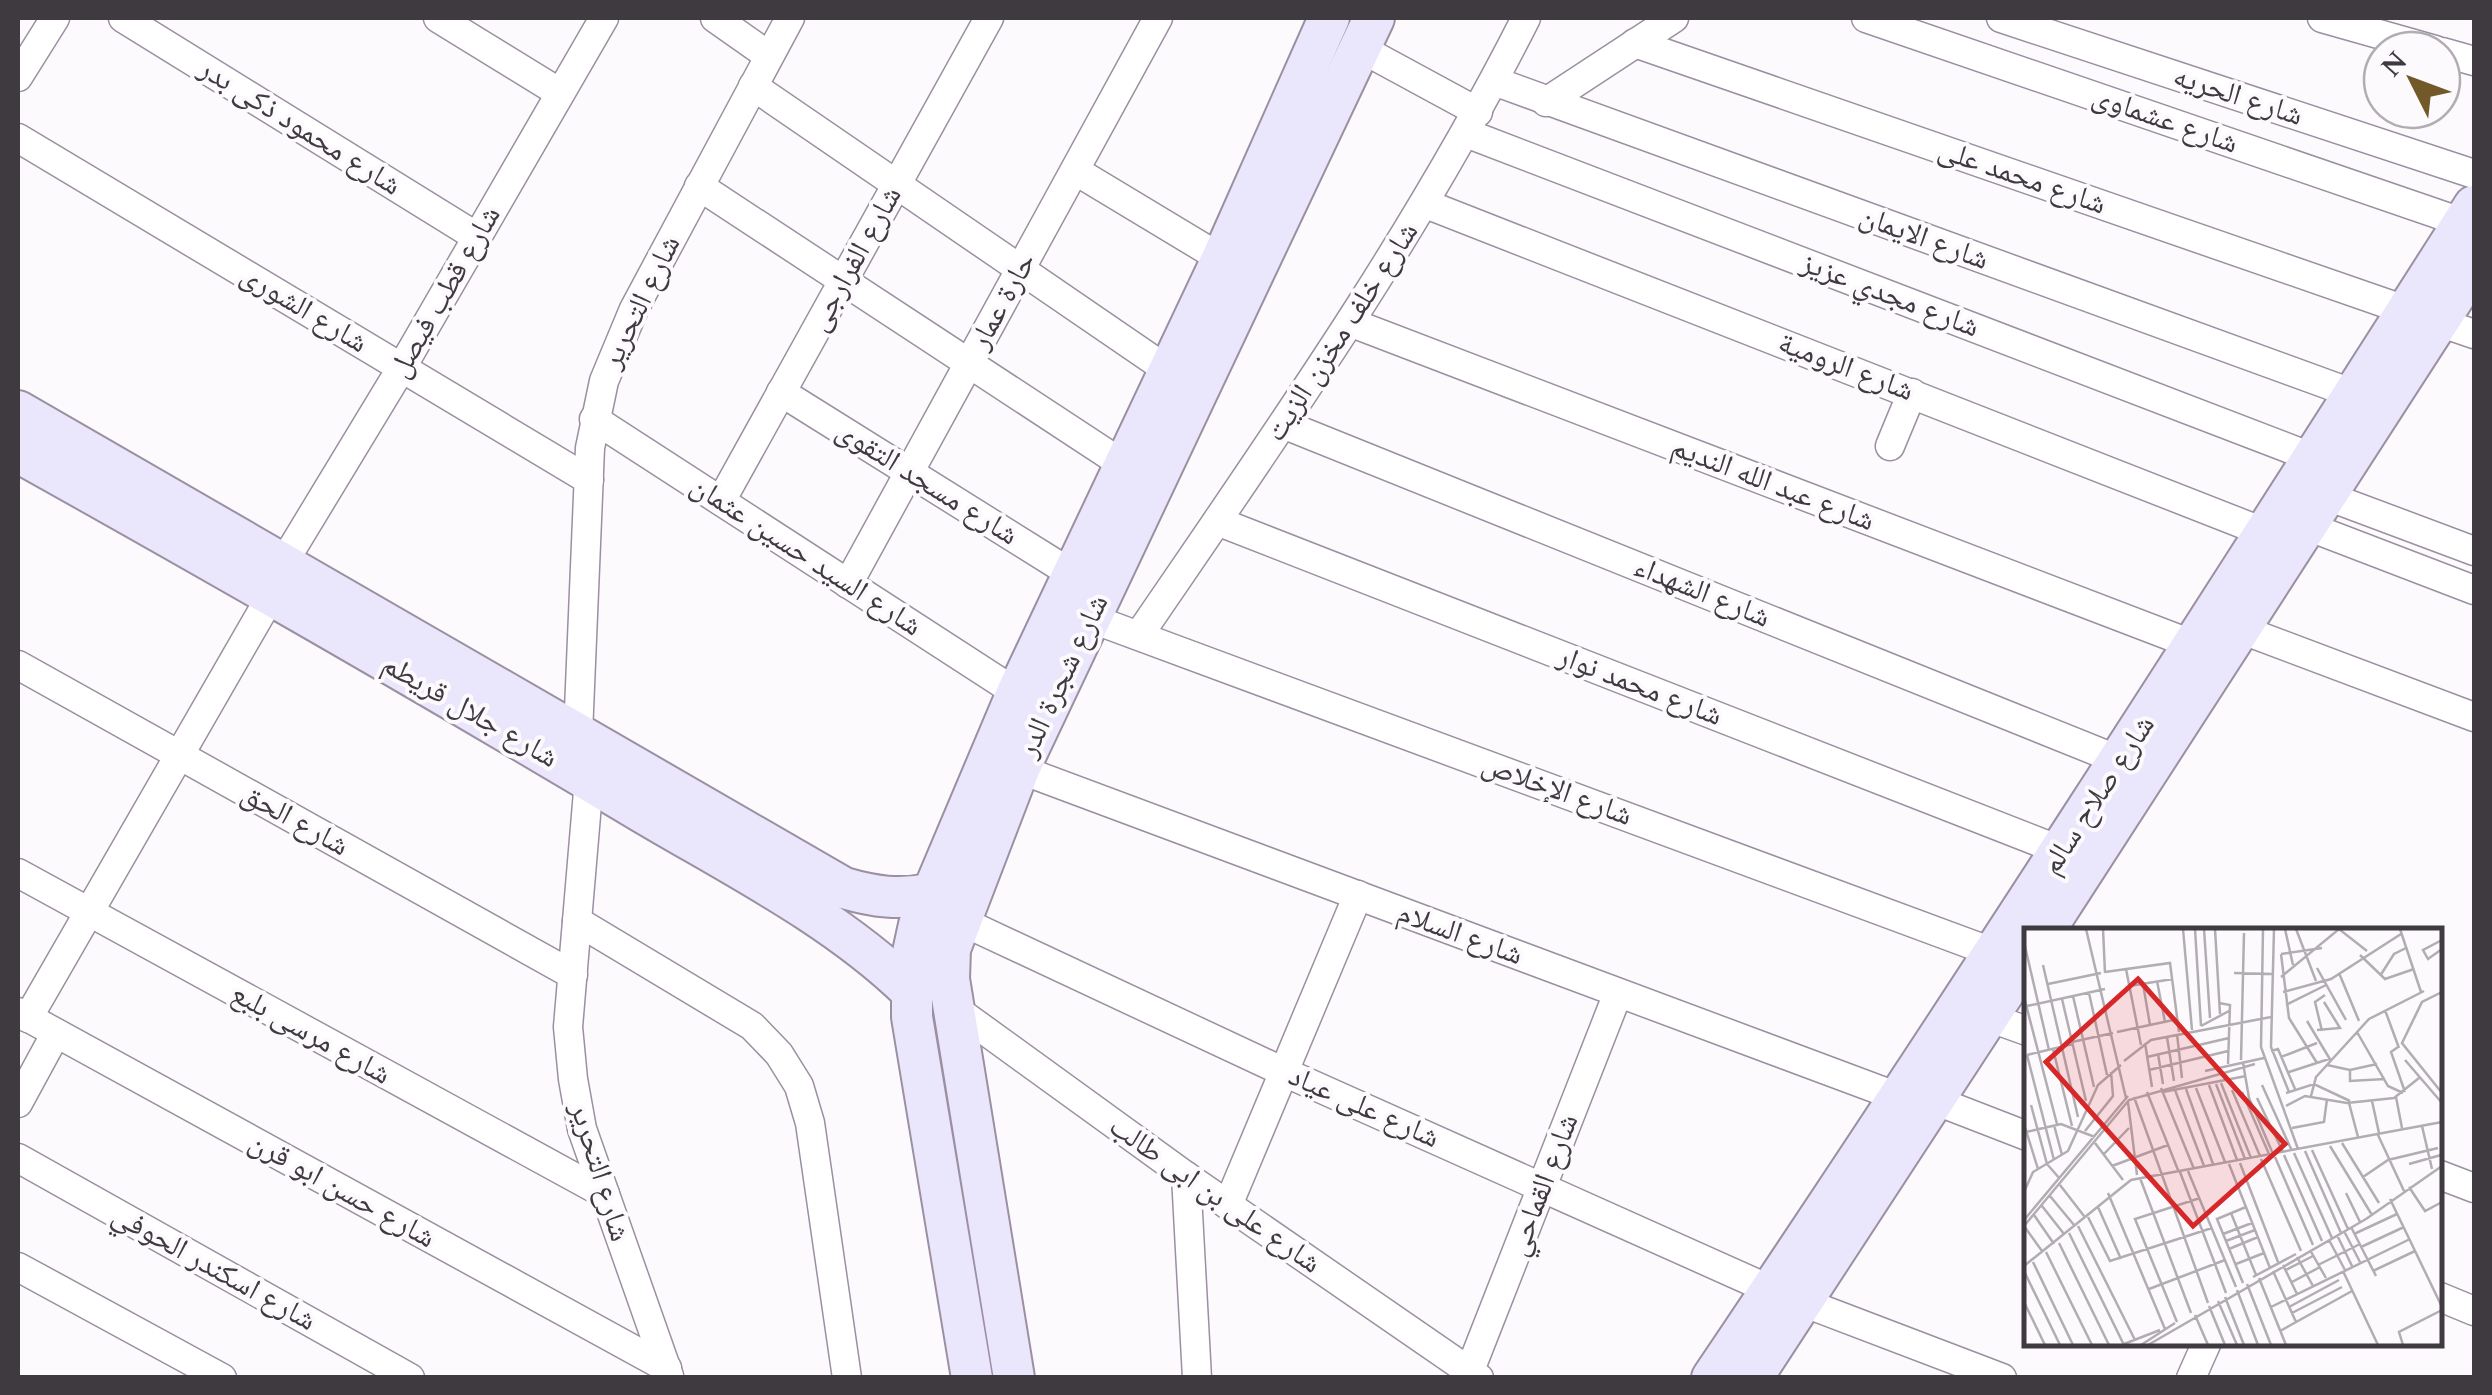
<svg xmlns="http://www.w3.org/2000/svg" width="2492" height="1395" viewBox="0 0 2492 1395" font-family="Spectral,'Noto Naskh Arabic',serif">
<style>
.lines{fill:none;stroke-linecap:round;stroke-linejoin:round}
.street-casing{stroke:#9c8fa1;stroke-width:31}
.secondary-casing{stroke:#9c8fa1;stroke-width:44}
.street{stroke:#fff;stroke-width:28}
.secondary{stroke:#eae6fb;stroke-width:40}
.labels{text-anchor:middle;dominant-baseline:central;stroke-width:8;stroke-linejoin:round;paint-order:stroke}
.street-label{font-size:30px;fill:#3f3940;stroke:#fdfafe}
.inset-road{fill:none;stroke:#b1adb2;stroke-width:2.5}
.view{fill:#d62828;fill-opacity:0.15;stroke:#d62828;stroke-width:5}
.inset-edge{fill:none;stroke:#3f3940;stroke-width:5}
</style>
<rect width="100%" height="100%" fill="#fdfafe"/>
<g class="lines">
<defs>
<g id="street">
<path d="M123,18l354,219"/>
<path d="M438,18l122,75"/>
<path d="M715,18l54,38"/>
<path d="M1866,18l598,205"/>
<path d="M2001,18l473,156"/>
<path d="M2322,18l113,32"/>
<path d="M1635,43l773,268"/>
<path d="M1360,48l118,64"/>
<path d="M2442,52l32,9"/>
<path d="M18,77l37,-59"/>
<path d="M1494,81l860,313"/>
<path d="M753,86l416,285"/>
<path d="M1546,102l128,-84"/>
<path d="M1466,133l848,325"/>
<path d="M18,138l571,342"/>
<path d="M1076,171l161,97"/>
<path d="M699,186l425,279"/>
<path d="M1426,204l840,329"/>
<path d="M2439,322l35,12"/>
<path d="M1352,323l842,322"/>
<path d="M781,392l291,182"/>
<path d="M594,419l423,274"/>
<path d="M1283,424l838,337"/>
<path d="M1890,446l22,-53"/>
<path d="M2327,496l147,55"/>
<path d="M721,501l268,-483"/>
<path d="M1217,521l845,330"/>
<path d="M2307,526l167,64"/>
<path d="M282,565l120,-198 202,-349"/>
<path d="M848,584l310,-566"/>
<path d="M1090,618l918,340"/>
<path d="M2240,629l234,88"/>
<path d="M1139,635c138,-202 277,-399 387,-617"/>
<path d="M18,665l555,310"/>
<path d="M578,734l12,-286 14,-67 30,-72 156,-291"/>
<path d="M1019,769l882,329"/>
<path d="M589,780l-21,247 5,52 9,50 87,247"/>
<path d="M18,873l587,321"/>
<path d="M959,920l325,152 487,218 231,88"/>
<path d="M577,921l175,105 27,28 20,32 11,37 37,255"/>
<path d="M954,1008l232,168 293,202"/>
<path d="M18,1012l649,356"/>
<path d="M1988,1017l39,14"/>
<path d="M28,1018l243,-422"/>
<path d="M1934,1100l93,36"/>
<path d="M18,1103l38,-70"/>
<path d="M18,1158l392,220"/>
<path d="M2440,1175l34,13"/>
<path d="M1186,1176l11,202"/>
<path d="M1228,1205l130,-310"/>
<path d="M18,1267l204,111"/>
<path d="M2440,1297l34,14"/>
<path d="M1467,1378l151,-385"/>
<path d="M2191,1378l16,-36"/>
</g>
<g id="secondary">
<path d="M18,411l826,477c31,9 55,12 86,6"/>
<path d="M18,452c204,114 408,231 609,351 94,57 204,110 283,187"/>
<path d="M2045,930l429,-664"/>
<path d="M972,1378l-60,-361v-60l7,-32 98,-232 205,-434 107,-241"/>
<path d="M1014,1378l-65,-399 1,-30 69,-180 355,-751"/>
<path d="M1712,1378c261,-387 511,-779 762,-1172"/>
<path d="M1752,1378l275,-421"/>
</g>
</defs>
<use href="#street" class="street-casing"/>
<use href="#secondary" class="secondary-casing"/>
<use href="#street" class="street"/>
<use href="#secondary" class="secondary"/>
</g>
<g class="labels">
<g class="street-label">
<text transform="translate(2238 96) rotate(18)">شارع الحريه</text>
<text transform="translate(2165 120) rotate(19)">شارع عشماوى</text>
<text transform="translate(300 127) rotate(32)">شارع محمود ذكى بدر</text>
<text transform="translate(2022 177) rotate(19)">شارع محمد على</text>
<text transform="translate(1924 238) rotate(20)">شارع الايمان</text>
<text transform="translate(855 259) rotate(-61)">شارع الفرارجى</text>
<text transform="translate(445 292) rotate(-60)">شارع قطب فيصل</text>
<text transform="translate(1890 295) rotate(21)">شارع مجدي عزيز</text>
<text transform="translate(1003 301) rotate(-61)">حارة عمار</text>
<text transform="translate(641 302) rotate(-64)">شارع التحرير</text>
<text transform="translate(304 309) rotate(31)">شارع الشورى</text>
<text transform="translate(1342 332) rotate(-57)">شارع خلف مخزن الزيت</text>
<text transform="translate(1846 367) rotate(21)">شارع الرومية</text>
<text transform="translate(927 483) rotate(32)">شارع مسجد التقوى</text>
<text transform="translate(1773 484) rotate(21)">شارع عبد الله النديم</text>
<text transform="translate(806 556) rotate(33)">شارع السيد حسين عثمان</text>
<text transform="translate(1702 592) rotate(22)">شارع الشهداء</text>
<text transform="translate(1063 676) rotate(-65)">شارع شجرة الدر</text>
<text transform="translate(1640 686) rotate(21)">شارع محمد نوار</text>
<text transform="translate(470 711) rotate(30)">شارع جلال قريطم</text>
<text transform="translate(1557 790) rotate(20)">شارع الإخلاص</text>
<text transform="translate(2098 795) rotate(-57)">شارع صلاح سالم</text>
<text transform="translate(295 820) rotate(29)">شارع الحق</text>
<text transform="translate(1460 934) rotate(20)">شارع السلام</text>
<text transform="translate(311 1034) rotate(29)">شارع مرسى بلبع</text>
<text transform="translate(1364 1107) rotate(24)">شارع على عياد</text>
<text transform="translate(600 1172) rotate(73)">شارع التحرير</text>
<text transform="translate(1543 1185) rotate(-69)">شارع القماحي</text>
<text transform="translate(342 1190) rotate(29)">شارع حسن ابو قرن</text>
<text transform="translate(1215 1195) rotate(35)">شارع على بن ابى طالب</text>
<text transform="translate(214 1268) rotate(29)">شارع اسكندر الحوفي</text>
</g>
</g>
<g transform="translate(2024 928)">
<rect width="418" height="418" fill="#fdfafe"/>
<path class="inset-road" d="M62,1l40,169M79,1l2,44M159,1l9,101M171,1l6,97M180,1l6,89M191,1l5,85M239,1l-2,118 37,102M250,1l-3,118 18,45M261,1l8,36M272,1l20,52M376,1l21,63M418,12l-19,10 5,9 14,-10M0,14l25,108M257,26l8,64 28,45M257,26l41,-6M336,27l25,24 29,-10M19,37l35,152M293,40l29,52M102,41l15,76M81,44l65,-9 9,69M210,45l38,1M315,45l20,48M356,48l14,-22 12,-6M257,49l58,-48 28,22M133,53l8,41M24,56l53,-11M119,56l7,41M105,58l44,-7M259,64l48,-13 70,-45M418,64l-20,10 -20,41 40,50M65,65l18,82M49,68l21,91M0,69l33,127M38,71l24,102M195,75l11,2 -2,59M262,77l40,-20M3,78l78,-17M361,82l14,38M283,93l24,40M177,98l28,-15M293,102l23,-2 -16,-26M298,103l-7,-29 10,-7M93,104l61,-13M333,104l31,54 15,7M153,106l5,44M143,109l7,44M48,114l41,-9M121,115l7,44M374,119l-7,5 14,40M29,121l19,77M247,123l7,-2 17,40M134,126l5,30M3,127l27,105M3,127l46,-11M123,129l82,-19M257,129l36,-14M217,132l3,-127M381,132l37,43M100,133l27,-21 120,-23M219,135l6,35 24,56M303,137l23,5 27,-6M125,142l79,-19M326,142v11l35,-2M181,143l59,-13M265,144l40,-13M197,155l30,75M192,156l29,75M185,157l28,75M238,157l30,66M137,160l33,81M172,160l29,74M162,161l27,75M151,162l29,76M208,162l28,66M123,164l31,78M139,164l83,-16M218,164l27,62M262,165l28,-9 36,17M287,168l5,-19 53,-58 55,-28M110,169l74,206M372,169l6,31M233,170l26,54M348,173l7,32M104,174l9,73M325,175l9,34M7,177l16,59 13,15M262,178l19,-10 42,7 47,-5 25,-20M0,196l14,45M30,197l8,30M398,198l10,43M268,200l32,-6 3,-23M61,203l28,-35 -2,-24M2,204l35,-8 34,13M354,207l26,56M71,215l28,37M318,215l37,60M306,218l42,69M288,222l36,79M281,223l36,82M270,225l38,85M79,227l26,-27M260,227l38,86M251,229l38,88M237,231l40,92M216,235l38,99M205,236l41,104M385,236l32,-9M88,238l56,-21M164,243l48,116M156,244l46,121M339,249l25,-17 50,-12M116,250l51,135M36,257l24,31M385,259l16,24 17,-9M0,264l9,-20 35,-21 30,-66 23,-20M84,265l57,136M322,265l14,29M26,268l24,29M366,271l52,108M18,278l22,28M74,279l23,52M207,285l25,62M10,287l20,29M64,289l22,44 102,-33M0,292l104,-124M54,298l57,114M327,299l25,49M320,303l16,31M45,305l55,112M199,306l29,-11M330,306l43,-20M313,307l15,31M305,312l16,30M202,313l29,-11M35,315l50,102M337,319l43,-20M205,321l29,-12M286,322l16,28M18,323l-18,-25 105,-126 126,-36M22,324l46,93M273,329l16,29M9,334l40,83M212,336l28,-11M259,337l14,29M294,337l42,-21M0,338l107,-86 311,-58M262,342l27,-14M0,343l36,74M249,343l23,51M319,343l35,74M349,343l42,-20M229,349l43,-23M235,350l27,67M268,354l28,-15M219,355l-26,-64 29,-12M223,356l24,61M125,361l76,-29M213,362l21,55M201,369l19,48M194,373l19,44M0,374l21,43M185,378l16,39M247,379l139,-68M265,379l50,-27M268,385l50,-26M171,387l13,30M153,394l-42,-103 65,-21M256,403l72,-40M100,416l36,-14M117,417l34,-22M124,417l218,-126 76,-53M379,417l-4,-13 43,-22"/>
<path class="view" d="M114,51l147,165 -92,82 -147,-164z"/>
<rect width="418" height="418" class="inset-edge"/>
</g>
<rect width="2492" height="1395" fill="none" stroke="#3f3940" stroke-width="40"/>
<g transform="translate(2412 80) rotate(312)"><circle r="48" fill="#fdfafe" stroke="#b1adb2" stroke-width="2.5"/>
<path d="M0-8L18 38L0 25L-18 38Z" fill="#72592a"/>
<text y="-15" font-size="28" font-weight="bold" text-anchor="middle" fill="#3f3940">N</text>
</g>
</svg>
